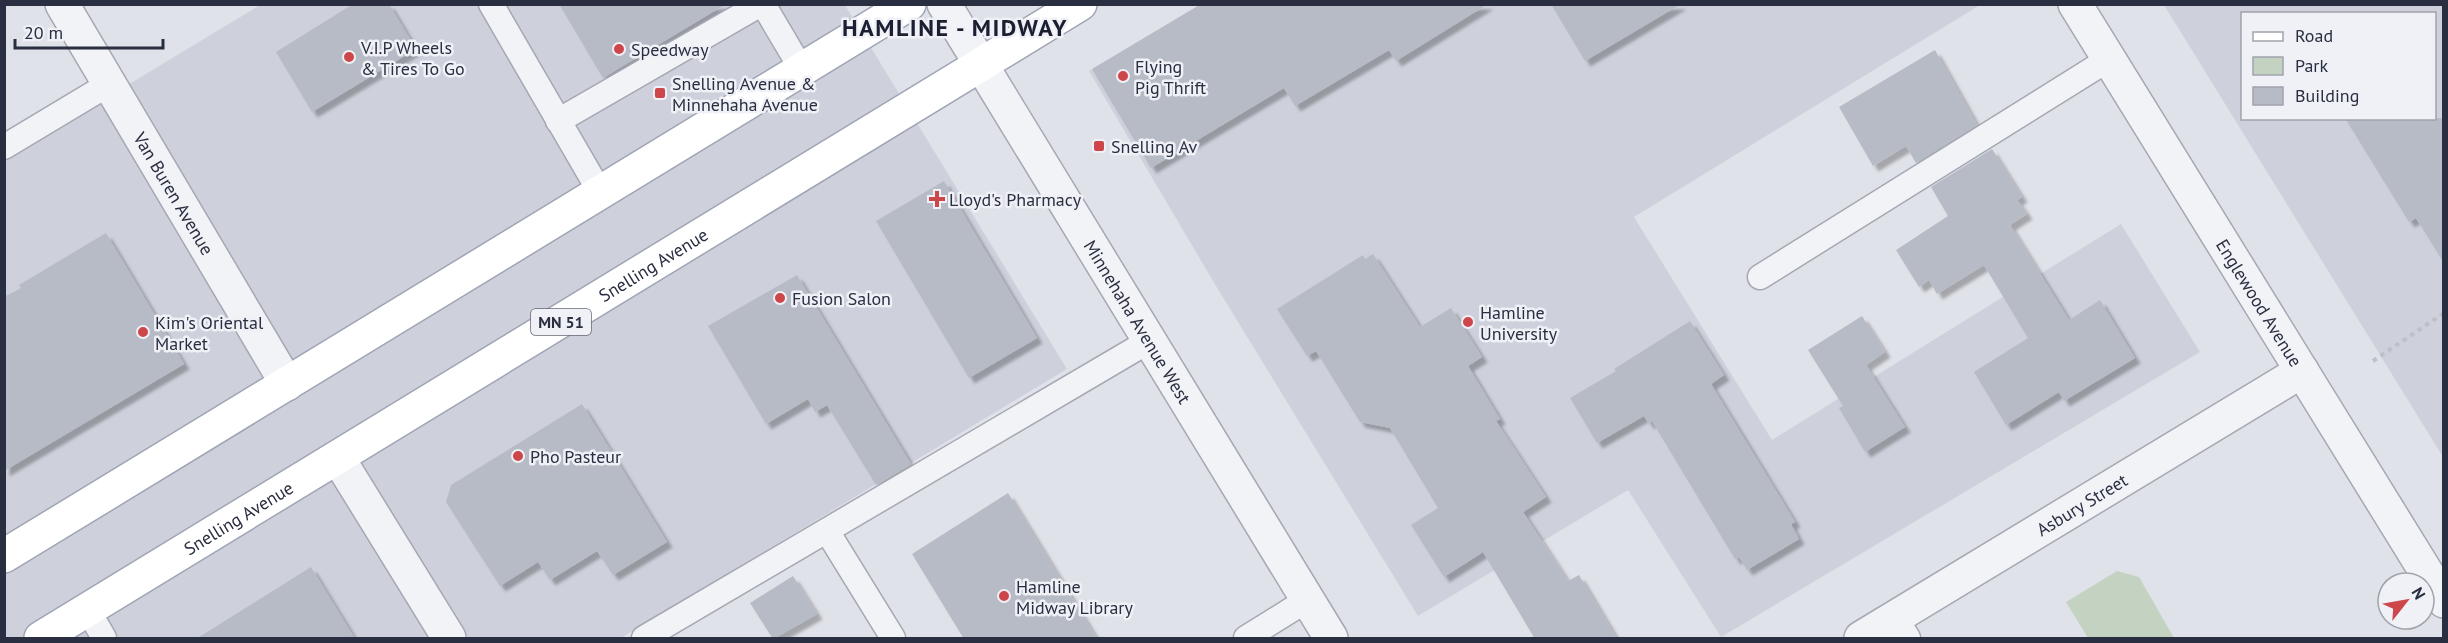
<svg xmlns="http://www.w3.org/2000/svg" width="2448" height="643" viewBox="0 0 2448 643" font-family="'PT Sans',sans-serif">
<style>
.built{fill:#ced1db;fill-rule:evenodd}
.green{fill:#c3d2c1}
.building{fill:#b7bbc5;filter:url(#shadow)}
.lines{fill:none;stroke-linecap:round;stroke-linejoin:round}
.service-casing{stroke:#a5a8b3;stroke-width:27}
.minor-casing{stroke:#a5a8b3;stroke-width:36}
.tertiary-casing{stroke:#a5a8b3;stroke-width:36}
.primary-casing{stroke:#9fa5b4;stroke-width:36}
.path{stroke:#bec0c7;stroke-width:4;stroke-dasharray:4.5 4.5;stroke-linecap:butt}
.service{stroke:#f2f3f7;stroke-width:24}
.minor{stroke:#f2f3f7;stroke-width:33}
.tertiary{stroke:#f2f3f7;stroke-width:33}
.primary{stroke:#fff;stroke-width:33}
.poi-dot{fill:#cd4649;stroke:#eff1f6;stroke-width:2}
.labels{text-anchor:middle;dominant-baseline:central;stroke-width:5;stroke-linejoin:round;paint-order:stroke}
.shield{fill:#eff1f6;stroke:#646877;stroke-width:1.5}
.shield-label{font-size:16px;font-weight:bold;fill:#292e40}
.poi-label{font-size:18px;fill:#292e40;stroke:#eff1f6;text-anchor:start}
.street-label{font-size:18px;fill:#292e40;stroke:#eff1f6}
.district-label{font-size:24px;font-weight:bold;letter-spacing:1.5px;fill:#1b1f31;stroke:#eff1f6}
</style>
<defs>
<filter id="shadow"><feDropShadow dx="5.5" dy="5.5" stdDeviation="1.5" flood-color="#0004"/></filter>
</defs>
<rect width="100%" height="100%" fill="#e0e2e9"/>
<g class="built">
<path d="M260,5h585l222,364 -446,269h-616v-479z"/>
<path d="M1201,5h779l-346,212 138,223 349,-216 79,128 -479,285 -93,-147 -210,126 -199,-325 -130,-220z"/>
<path d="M2164,5h279v452zM2242,14h192v104h-192z"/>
</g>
<path class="green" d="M2117,571l22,6 35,61h-86l-22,-36z"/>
<g class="building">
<path d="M353,4h36l27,45 -104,63 -36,-60z"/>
<path d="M559,4h167l-123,74z"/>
<path d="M1201,4h287l-92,57 -7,-11 -94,56 -11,-18 -133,80 -59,-99z"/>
<path d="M1551,4h130l-96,57z"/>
<path d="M1935,50l42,75 -61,38 -10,-17 -33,20 -34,-59z"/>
<path d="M2345,118h99v145l-28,-45 -7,4z"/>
<path d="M1992,149l30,48 -5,3 10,14 -17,11 59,95 31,-20 35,58 -71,43 -5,-9 -53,33 -32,-53 54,-34 -44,-73 -47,29 -8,-14 -10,7 -23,-37 52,-34 -17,-29z"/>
<path d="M944,181l93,157 -68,40 -93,-157z"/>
<path d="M106,233l78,131 -180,107v-174l17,-9 -2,-3z"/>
<path d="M1373,254l47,73 31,-19 31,49 -14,9 32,53 -4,2 50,76 -23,15 45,69 11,-6 38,64h-82l-52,-87 -39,25 -33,-52 27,-17 -48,-80 -30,-6 -44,-71 -9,5 -30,-47 86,-54 2,4z"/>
<path d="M797,275l114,189 -35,21 -49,-80 -12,7 -7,-13 -42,25 -58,-98z"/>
<path d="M1862,316l23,36 -19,13 39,62 -40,25 -26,-44 4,-2 -35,-56z"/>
<path d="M1690,321l34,54 -13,9 84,138 -4,2 8,15 -52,31 -8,-13 -4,2 -83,-138 -3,3 -5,-8 -47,27 -27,-45 46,-27 -2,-2z"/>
<path d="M582,404l85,138 -54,33 -16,-24 -47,29 -12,-18 -38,24 -54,-84 5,-17z"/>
<path d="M1008,493l89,146h-133l-52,-85z"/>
<path d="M311,567l44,72h-159z"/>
<path d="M793,576l24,38 -44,25 -23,-36z"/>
</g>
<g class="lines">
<defs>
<g id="service">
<path d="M491,4l109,188"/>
<path d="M763,4l39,66"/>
<path d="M558,121l203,-117"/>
<path d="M4,147l105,-63"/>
<path d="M1760,277l349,-218"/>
<path d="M827,531l66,107"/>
<path d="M88,610l16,28"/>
<path d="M1896,618l12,20"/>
<path d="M644,638l505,-297"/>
<path d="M1246,638l61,-38"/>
</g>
<g id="minor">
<path id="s1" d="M62,4l225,380"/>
<path id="s2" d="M2075,4l369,597"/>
<path d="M338,458l111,180"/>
<path id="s3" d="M1861,638l441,-267"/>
</g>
<g id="tertiary">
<path id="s4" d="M944,4l387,634"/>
</g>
<g id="primary">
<path d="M4,556l905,-552"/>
<path id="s5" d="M41,638l1039,-634"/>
</g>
</defs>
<use href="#service" class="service-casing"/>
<use href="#minor" class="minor-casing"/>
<use href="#tertiary" class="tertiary-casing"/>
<use href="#primary" class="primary-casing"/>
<path class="path" d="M2373,361l71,-48"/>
<use href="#service" class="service"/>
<use href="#minor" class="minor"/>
<use href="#tertiary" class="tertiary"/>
<use href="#primary" class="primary"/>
</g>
<g class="poi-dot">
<circle cx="619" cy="49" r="6"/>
<circle cx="349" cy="57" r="6"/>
<circle cx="1123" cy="76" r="6"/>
<rect x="654" y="87" width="12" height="12" rx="3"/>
<rect x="1093" y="140" width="12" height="12" rx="3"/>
<path d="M934 190h6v6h6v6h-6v6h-6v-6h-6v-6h6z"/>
<circle cx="780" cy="298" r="6"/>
<circle cx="1468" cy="322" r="6"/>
<circle cx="143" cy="332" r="6"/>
<circle cx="518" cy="456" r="6"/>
<circle cx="1004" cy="596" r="6"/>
</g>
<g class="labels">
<rect class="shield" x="531" y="309" width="60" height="26" rx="4.5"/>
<g class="shield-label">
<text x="561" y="322">MN 51</text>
</g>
<g class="poi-label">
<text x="361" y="47">V.I.P Wheels<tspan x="361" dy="21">&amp; Tires To Go</tspan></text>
<text x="631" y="49">Speedway</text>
<text x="1135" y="66">Flying<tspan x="1135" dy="21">Pig Thrift</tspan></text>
<text x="672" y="83">Snelling Avenue &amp;<tspan x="672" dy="21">Minnehaha Avenue</tspan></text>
<text x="1111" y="146">Snelling Av</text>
<text x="949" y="199">Lloyd's Pharmacy</text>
<text x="792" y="298">Fusion Salon</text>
<text x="1480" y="312">Hamline<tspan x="1480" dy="21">University</tspan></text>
<text x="155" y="322">Kim's Oriental<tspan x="155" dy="21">Market</tspan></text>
<text x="530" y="456">Pho Pasteur</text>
<text x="1016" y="586">Hamline<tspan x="1016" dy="21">Midway Library</tspan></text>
</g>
<g class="street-label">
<text stroke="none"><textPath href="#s1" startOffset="220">Van Buren Avenue</textPath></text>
<text stroke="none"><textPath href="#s5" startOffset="717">Snelling Avenue</textPath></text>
<text stroke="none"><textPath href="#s2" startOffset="351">Englewood Avenue</textPath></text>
<text stroke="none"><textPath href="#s4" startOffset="372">Minnehaha Avenue West</textPath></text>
<text stroke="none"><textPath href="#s3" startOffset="258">Asbury Street</textPath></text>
<text stroke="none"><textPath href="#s5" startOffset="231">Snelling Avenue</textPath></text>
</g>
<g class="district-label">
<text x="955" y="27">HAMLINE - MIDWAY</text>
</g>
</g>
<rect width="2448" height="643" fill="none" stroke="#292e40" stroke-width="12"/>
<rect x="2241" y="12" width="195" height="108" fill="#eff1f6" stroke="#a0a3ad" stroke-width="1.5"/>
<rect x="2253" y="32" width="30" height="9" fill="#ffffff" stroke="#a0a3ad" stroke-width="1.5"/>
<text x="2295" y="42" font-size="18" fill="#292e40">Road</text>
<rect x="2253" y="57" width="30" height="18" fill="#c3d2c1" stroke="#a0a3ad" stroke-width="1.5"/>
<text x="2295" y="72" font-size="18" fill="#292e40">Park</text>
<rect x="2253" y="87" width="30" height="18" fill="#b7bbc5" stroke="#a0a3ad" stroke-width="1.5"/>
<text x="2295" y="102" font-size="18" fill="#292e40">Building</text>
<g transform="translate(2406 601) rotate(59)"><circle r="28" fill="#eff1f6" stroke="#a0a3ad" stroke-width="1.5"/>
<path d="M0-4.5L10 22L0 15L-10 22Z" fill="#cd4649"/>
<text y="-9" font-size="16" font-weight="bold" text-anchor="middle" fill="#292e40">N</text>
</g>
<path d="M15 39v9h148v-9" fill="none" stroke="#292e40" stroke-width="3"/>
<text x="24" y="39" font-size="18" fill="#292e40" stroke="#eff1f6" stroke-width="4.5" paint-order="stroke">20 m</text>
</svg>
